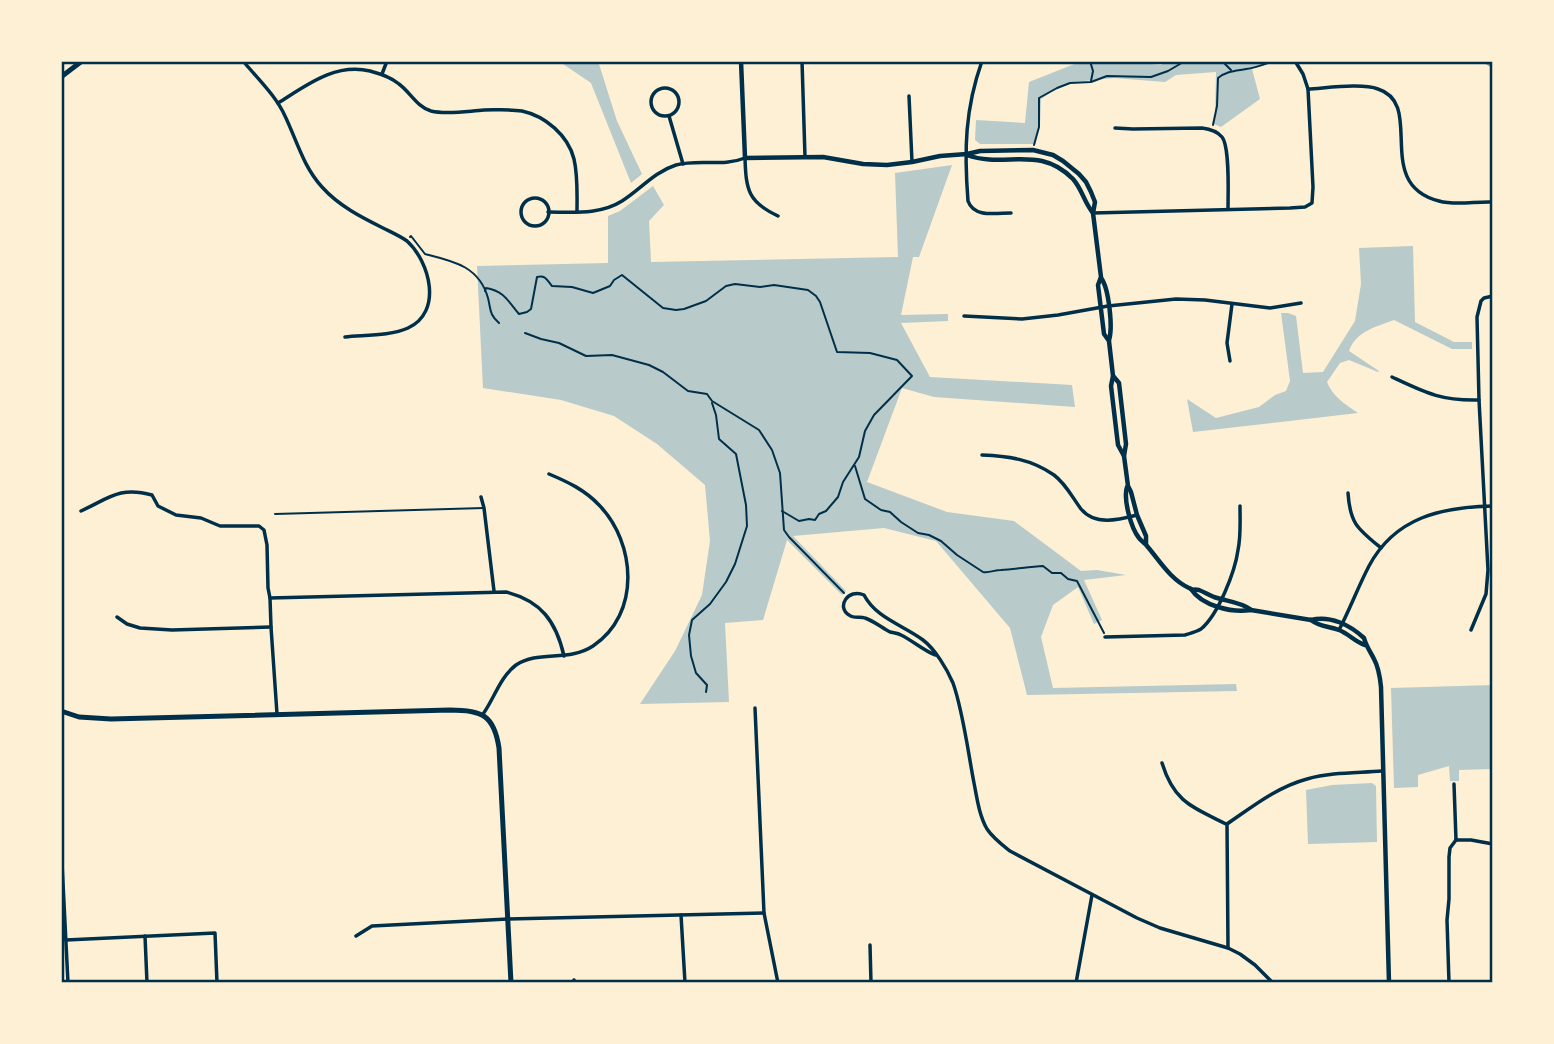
<svg xmlns="http://www.w3.org/2000/svg" width="1554" height="1044" viewBox="0 0 1554 1044" font-family="Figtree,sans-serif">
<style>
.green{fill:#b9caca}
.lines{fill:none;stroke-linecap:round;stroke-linejoin:round}
.stream{stroke:#669bbc;stroke-width:2.5}
.path{stroke:#003049;stroke-width:2}
.service{stroke:#003049;stroke-width:2}
.minor{stroke:#003049;stroke-width:3.5}
.tertiary{stroke:#003049;stroke-width:4.5}
.secondary{stroke:#003049;stroke-width:5}
.neatline{fill:none;stroke:#003049;stroke-width:2.5}
</style>
<rect width="100%" height="100%" fill="#fdf0d5"/>
<g class="green">
<path d="M555,61h43l19,60 25,53 -11,9 -40,-100 -28,-19z"/>
<path d="M1082,61h37l42,4 5,-4h113l-27,8 8,30 -39,28 -9,-4 3,-7 1,-44 -40,3 -11,7 -51,-4 -40,4 -21,9 -12,8 -1,27 -5,18h-55l-5,-4 1,-20 49,3 4,-41z"/>
<path d="M952,165l-33,92h-6l-12,58 47,-1v7l-47,2 29,54 142,8 3,22 -141,-10 -32,-9 -35,94 80,30 67,9 67,50 16,-1 29,5 -42,5 18,40 -8,4 -16,-37 -25,18 -12,32 12,51 183,-4 1,7 -210,4 -17,-67 -74,-87 -52,-13 -91,8 53,55 -4,4 -55,-55 -24,80 -38,3 4,79 -89,2 35,-53 27,-56 8,-54 -5,-56 -48,-41 -43,-28 -53,-16 -78,-12 -6,-122 131,-3v-47l12,-5 33,-25 11,19 -15,16 2,41 247,-5 -3,-84z"/>
<path d="M1413,246l2,76 39,20h18v7h-20l-58,-29c-18,7 -38,11 -45,31l30,20 -1,1 -29,-12 -9,3 -13,19c6,15 18,22 31,31l-165,19 -6,-33 29,19 43,-11 16,-12 11,-4 4,-10 -9,-68h7l8,3 7,57 20,-1 32,-51 6,-37 -2,-36z"/>
<path d="M1493,685v151l-1,-67 -33,1v11h-9l-1,-15 -31,9v12l-24,1 -3,-100z"/>
<path d="M1372,783l4,3 1,56 -69,2 -2,-54 26,-5z"/>
</g>
<g class="lines">
<path class="stream" d="M1483,61l10,6"/>
<g class="path">
<path d="M1090,61l3,10 -2,10"/>
<path d="M1222,61l9,9"/>
<path d="M1213,125l4,-19 1,-28c9,-7 17,-7 28,-9 9,-1 19,-5 28,-8"/>
<path d="M1034,145l5,-18v-29l18,-10 13,-5 21,-1 16,-6 44,1 17,-6 17,-10"/>
<path d="M410,237l1,-1 14,18c28,7 54,12 63,44 3,12 1,16 11,25"/>
<path d="M485,291l1,-3c18,3 22,13 33,26l8,-2 4,-3 6,-32c9,-2 10,3 15,9l20,1 21,6 17,-7 4,-6 8,-5 41,33 13,2 8,-1 22,-8 20,-15 9,-2 25,3 14,-2 34,5 8,6 4,6 17,50 33,1 27,7 15,16 -38,39 -9,16 -6,26 -16,25 -5,15 -12,14 -7,3 -4,6 -6,-1 -10,2 -17,-10"/>
<path d="M525,333l16,6 18,4 27,13 26,-1 37,10 14,7 25,19 19,3 5,7 47,29 13,20 8,23 4,57 5,7 55,56"/>
<path d="M855,466l10,33 16,11 9,2 11,10 17,11 11,2 12,6 16,14 26,17c7,1 11,-2 18,-2 14,-1 28,-3 42,-4l9,7h9l7,6 9,2 27,52"/>
<path d="M706,692l1,-7 -11,-12 -5,-17 -2,-21 3,-15 18,-16 16,-22 9,-18 12,-38 -1,-21 -10,-51 -17,-15 -3,-24 -4,-12"/>
</g>
<path class="service" d="M275,514l209,-6"/>
<g class="minor">
<path d="M243,61c15,18 33,35 42,55 12,25 18,50 37,71 17,19 39,30 61,41 8,4 17,8 24,13 23,21 36,71 1,87 -17,8 -44,7 -63,9"/>
<path d="M802,61l3,96"/>
<path d="M982,61c-17,48 -18,89 -14,140 6,17 28,12 43,12"/>
<path d="M382,74l5,-13"/>
<circle cx="665" cy="102" r="14"/>
<path d="M1308,89c19,-1 54,-6 70,0 48,15 -6,95 61,112 17,5 37,0 54,1"/>
<path d="M909,96l3,66"/>
<path d="M278,103c29,-18 56,-40 92,-32 11,3 21,6 29,13 11,8 18,23 32,27 16,4 37,0 53,-1 13,0 26,-1 38,1 23,5 46,24 52,48 4,17 3,36 3,53"/>
<path d="M669,116l14,48"/>
<path d="M1115,128l18,1 69,-1c8,1 15,3 20,9 8,10 6,58 6,72"/>
<circle cx="535" cy="212" r="14"/>
<path d="M548,212c25,0 52,3 74,-11 19,-12 32,-29 54,-36 23,-6 47,2 69,-7 1,32 3,44 33,58"/>
<path d="M1093,213l197,-5 15,-1 7,-4 1,-16 -5,-98 -5,-15 -8,-13"/>
<path d="M964,316l58,3 36,-4 50,-9 68,-7 29,1 65,8 31,-5"/>
<path d="M1230,361l-3,-18 5,-39"/>
<path d="M1392,377c34,16 49,24 87,23"/>
<path d="M982,455c26,1 49,4 72,20 12,9 18,22 27,34 14,17 37,11 56,6"/>
<path d="M1348,493c2,31 10,36 33,55"/>
<path d="M481,497l3,11 10,83"/>
<path d="M81,511c28,-13 39,-25 71,-16l6,11 18,9 25,3 19,8h39l5,4 3,15 1,43 2,10 1,29 6,87"/>
<path d="M270,598l236,-6c35,9 50,29 58,64"/>
<path d="M117,617l10,7 13,4 32,2 99,-3"/>
<path d="M1339,630c11,-21 19,-43 30,-64 26,-49 73,-59 124,-60"/>
<path d="M1471,630l15,-36 2,-24 -9,-170 -2,-83 4,-16 3,-3 9,-2"/>
<path d="M1105,637l80,-2c6,-2 11,-3 16,-6 17,-14 34,-57 37,-79 3,-14 2,-29 2,-44"/>
<path d="M935,655c-12,-5 -22,-14 -34,-20 -3,-2 -7,-2 -11,-3 -8,-4 -16,-11 -25,-14 -5,-2 -11,1 -16,-3 -13,-8 -1,-27 15,-20 12,23 39,30 59,45 12,9 24,29 30,43 10,28 15,69 21,100 3,15 5,32 13,46 6,9 14,15 23,22l127,67 23,10 68,20 12,6 15,11 18,18"/>
<path d="M755,708l9,205 14,70"/>
<path d="M483,714c11,-15 17,-37 33,-49 22,-15 53,-3 77,-19 48,-32 43,-103 6,-141 -14,-15 -31,-23 -50,-31"/>
<path d="M1162,763c12,39 30,44 64,61"/>
<path d="M1454,784l2,56"/>
<path d="M1456,840h15l22,4"/>
<path d="M61,843l7,140"/>
<path d="M681,915l4,68"/>
<path d="M145,936l2,47"/>
<path d="M356,936l16,-10 136,-7 256,-6"/>
<path d="M66,940l149,-7 2,50"/>
<path d="M870,945l1,38"/>
<path d="M1228,948l-1,-124c25,-17 50,-37 80,-45 24,-7 50,-6 75,-8"/>
<path d="M574,980l1,3"/>
<path d="M1076,983l16,-88"/>
<path d="M1449,983l-2,-63 2,-21v-42l1,-9 6,-8"/>
</g>
<g class="tertiary">
<path d="M741,61l4,97 78,-1 40,7 24,1 25,-3 28,-6 27,-2 13,-3 53,-1 20,5 10,6 16,13 7,8 5,10 4,10 -2,11 8,64 -3,8 6,49 5,7 4,35 -2,10 7,59 6,11 4,30 3,6 6,23 9,21v8"/>
<path d="M967,155c38,14 72,-11 106,24 9,10 11,23 20,34"/>
<path d="M1101,278c8,10 12,50 8,62"/>
<path d="M1114,377l5,6 7,61 -2,12"/>
<path d="M1127,487c-4,12 4,41 12,51 2,3 6,5 8,8 13,15 23,33 42,42 8,4 1,0 10,2 5,2 10,5 15,7 12,4 26,5 36,12"/>
<path d="M1191,589c11,17 41,24 60,21l60,10c19,-5 39,5 53,18 2,8 6,13 10,21 5,9 6,18 7,28l8,296"/>
<path d="M1311,620c9,7 18,6 28,10 10,4 16,12 26,15"/>
</g>
<g class="secondary">
<path d="M61,77l21,-16"/>
<path d="M61,711l18,6 32,2 339,-9c32,0 44,5 49,38l12,235"/>
</g>
</g>
<rect width="1554" height="1044" fill="none" stroke="#fdf0d5" stroke-width="126"/>
<rect x="63" y="63" width="1428" height="918" class="neatline"/>
</svg>
